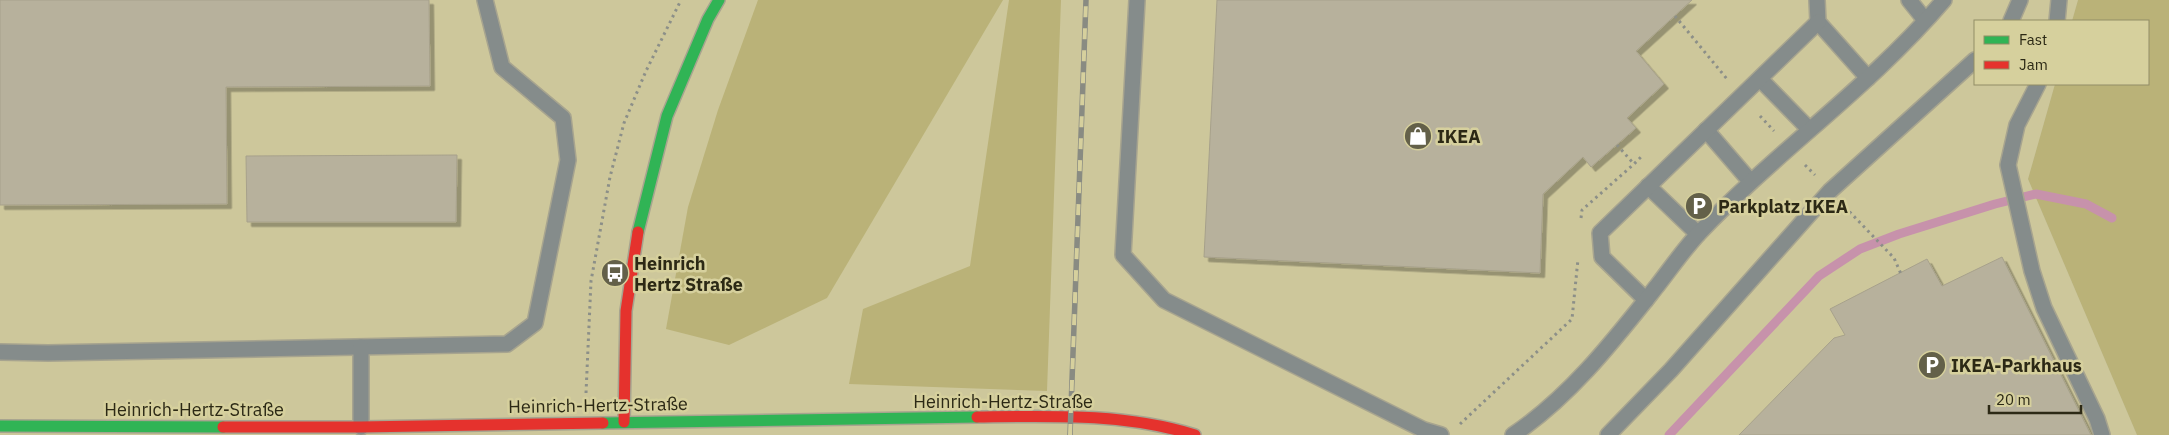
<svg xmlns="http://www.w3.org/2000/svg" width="2169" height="435" viewBox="0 0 2169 435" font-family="'IBM Plex Sans',sans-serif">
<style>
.built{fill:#cdc79b}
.green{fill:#bab278}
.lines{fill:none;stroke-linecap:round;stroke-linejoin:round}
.stream{stroke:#c792ab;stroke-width:9}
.building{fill:#b7b19c;stroke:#a7a18b;filter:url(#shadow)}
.lane-casing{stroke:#a7a48f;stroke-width:18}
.fast-casing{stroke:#a7a48f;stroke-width:14}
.jam-casing{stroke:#a7a48f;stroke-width:14}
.path{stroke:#8c8f88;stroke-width:3;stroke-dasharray:2.5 4;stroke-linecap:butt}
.lane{stroke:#858c8b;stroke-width:15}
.fast{stroke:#30b455;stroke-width:11}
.jam{stroke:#e5322d;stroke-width:11}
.rail-casing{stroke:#898b82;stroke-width:5.5}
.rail{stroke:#d6d09d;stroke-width:4;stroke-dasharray:11;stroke-linecap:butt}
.labels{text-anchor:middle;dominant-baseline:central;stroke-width:5;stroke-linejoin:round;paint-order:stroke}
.poi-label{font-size:18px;font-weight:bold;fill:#2c2915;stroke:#d6d09d;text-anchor:start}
.street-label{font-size:18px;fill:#2c2915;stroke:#d6d09d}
</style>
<defs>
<filter id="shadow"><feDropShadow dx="4.5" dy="4.5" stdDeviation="0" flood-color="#0004"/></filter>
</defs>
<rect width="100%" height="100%" fill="#c9c6aa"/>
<path class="built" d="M0,0h2078l-6,21h-97v63h80l-27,95 109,256h-2137z"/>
<g class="green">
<path d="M758,0h245l-176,298 -98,47 -63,-16 22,-122 30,-97z"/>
<path d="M1009,0h52l-14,391 -198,-7 14,-75 107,-43z"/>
<path d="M2078,0h91v435h-32l-109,-256 27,-95h93v-63h-76z"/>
</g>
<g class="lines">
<path class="stream" d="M1669,435l150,-159 41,-27 39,-15 96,-30 41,-10 50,10 26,14"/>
</g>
<g class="building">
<path d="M0,0h429l1,86 -204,1 1,117 -227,1z"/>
<path d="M1217,0h475l-56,51 28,33 -37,34 9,10 -45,39 -8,-10 -40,37 -3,79 -336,-16z"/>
<path d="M457,155l-1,67h-209l-1,-66z"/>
<path d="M2002,257l89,178h-352l95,-97 11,-3 -15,-26 97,-50 15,27z"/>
</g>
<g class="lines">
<defs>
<g id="lane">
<path d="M1137,0l-14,255 41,45 260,130 17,5"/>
<path d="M1817,0l1,22 50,56"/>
<path d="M1909,0l16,20"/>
<path d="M2011,21l9,-21"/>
<path d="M2057,21l2,-21"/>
<path d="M1760,79l49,50"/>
<path d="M2038,84l-21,41 -9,40 24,106 12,37 53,111 5,16"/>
<path d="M1706,130l44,51"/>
<path d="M1648,186l50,48"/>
<path d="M1646,300l-44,-43 -2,-24 218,-211"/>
<path d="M0,352l48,1 459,-9 28,-21 33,-163 -5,-42 -61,-51 -17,-67"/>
<path d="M361,427v-80"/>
<path d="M1513,435c58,-39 101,-95 144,-149 14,-18 27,-37 43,-54 77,-81 171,-146 244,-232"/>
<path d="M1608,435l63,-65 159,-179 145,-131"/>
</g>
<g id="fast">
<path d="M638,232l29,-116 41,-97 11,-19"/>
<path d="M603,423l374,-6"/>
<path d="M0,426l223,1"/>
</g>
<g id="jam">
<path d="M977,417c73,-1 147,-4 218,18"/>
<path d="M624,422l2,-111 12,-79"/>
<path d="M223,427h138l242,-4"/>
</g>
</defs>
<use href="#lane" class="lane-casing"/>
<use href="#fast" class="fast-casing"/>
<use href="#jam" class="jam-casing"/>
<g class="path">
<path d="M1675,16l52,63"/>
<path d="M1760,116l14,15"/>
<path d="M1617,145l17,19 8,-8"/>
<path d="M1805,165l10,10"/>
<path d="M1845,207l49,51 7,16"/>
<path d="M1581,218l1,-8 52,-46"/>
<path d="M586,393l5,-112 19,-104 14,-54 22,-52 35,-71"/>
<path d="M1460,424l112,-105 6,-60"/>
</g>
<use href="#lane" class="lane"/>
<use href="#fast" class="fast"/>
<use href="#jam" class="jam"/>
<defs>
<path id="rail" d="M1070,435l16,-435"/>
</defs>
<use href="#rail" class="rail-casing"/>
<use href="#rail" class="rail"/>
</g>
<defs>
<symbol id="shop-disc" viewBox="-11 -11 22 22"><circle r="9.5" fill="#636049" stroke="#d6d09d"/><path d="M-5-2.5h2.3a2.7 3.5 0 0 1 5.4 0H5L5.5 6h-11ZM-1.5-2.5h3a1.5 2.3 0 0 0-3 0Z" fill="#fff"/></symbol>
<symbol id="parking-disc" viewBox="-11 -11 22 22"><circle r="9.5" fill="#636049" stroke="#d6d09d"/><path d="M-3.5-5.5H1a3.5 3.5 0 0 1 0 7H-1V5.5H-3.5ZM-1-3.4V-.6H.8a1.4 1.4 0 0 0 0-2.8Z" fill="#fff"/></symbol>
<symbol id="bus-disc" viewBox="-11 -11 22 22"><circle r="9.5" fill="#636049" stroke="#d6d09d"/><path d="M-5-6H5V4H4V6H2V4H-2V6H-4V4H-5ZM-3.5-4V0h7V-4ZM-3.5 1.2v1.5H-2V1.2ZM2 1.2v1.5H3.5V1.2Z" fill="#fff"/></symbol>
</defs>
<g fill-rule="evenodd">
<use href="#shop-disc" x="1402" y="120" width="32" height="32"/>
<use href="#parking-disc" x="1683" y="190" width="32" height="32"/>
<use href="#bus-disc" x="599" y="257" width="32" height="32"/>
<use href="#parking-disc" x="1916" y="349" width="32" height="32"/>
</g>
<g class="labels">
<g class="poi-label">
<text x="1437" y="136">IKEA</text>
<text x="1718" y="206">Parkplatz IKEA</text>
<text x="634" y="263">Heinrich<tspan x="634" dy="21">Hertz Straße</tspan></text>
<text x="1951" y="365">IKEA-Parkhaus</text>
</g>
<g class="street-label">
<text x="1003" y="401">Heinrich-Hertz-Straße</text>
<text transform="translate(598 405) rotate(-1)">Heinrich-Hertz-Straße</text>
<text x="194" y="409">Heinrich-Hertz-Straße</text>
</g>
</g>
<rect x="1974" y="20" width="175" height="65" fill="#d6d09d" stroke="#928d67"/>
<rect x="1984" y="36" width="25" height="8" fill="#30b455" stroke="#928d67"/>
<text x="2019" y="45" font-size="15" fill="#2c2915">Fast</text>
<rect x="1984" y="61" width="25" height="8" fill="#e5322d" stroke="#928d67"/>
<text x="2019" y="70" font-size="15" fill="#2c2915">Jam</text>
<path d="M1989 405v8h92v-8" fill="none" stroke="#2c2915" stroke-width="2.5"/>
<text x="1996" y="405" font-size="15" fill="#2c2915" stroke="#d6d09d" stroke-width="4" paint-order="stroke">20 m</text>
</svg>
